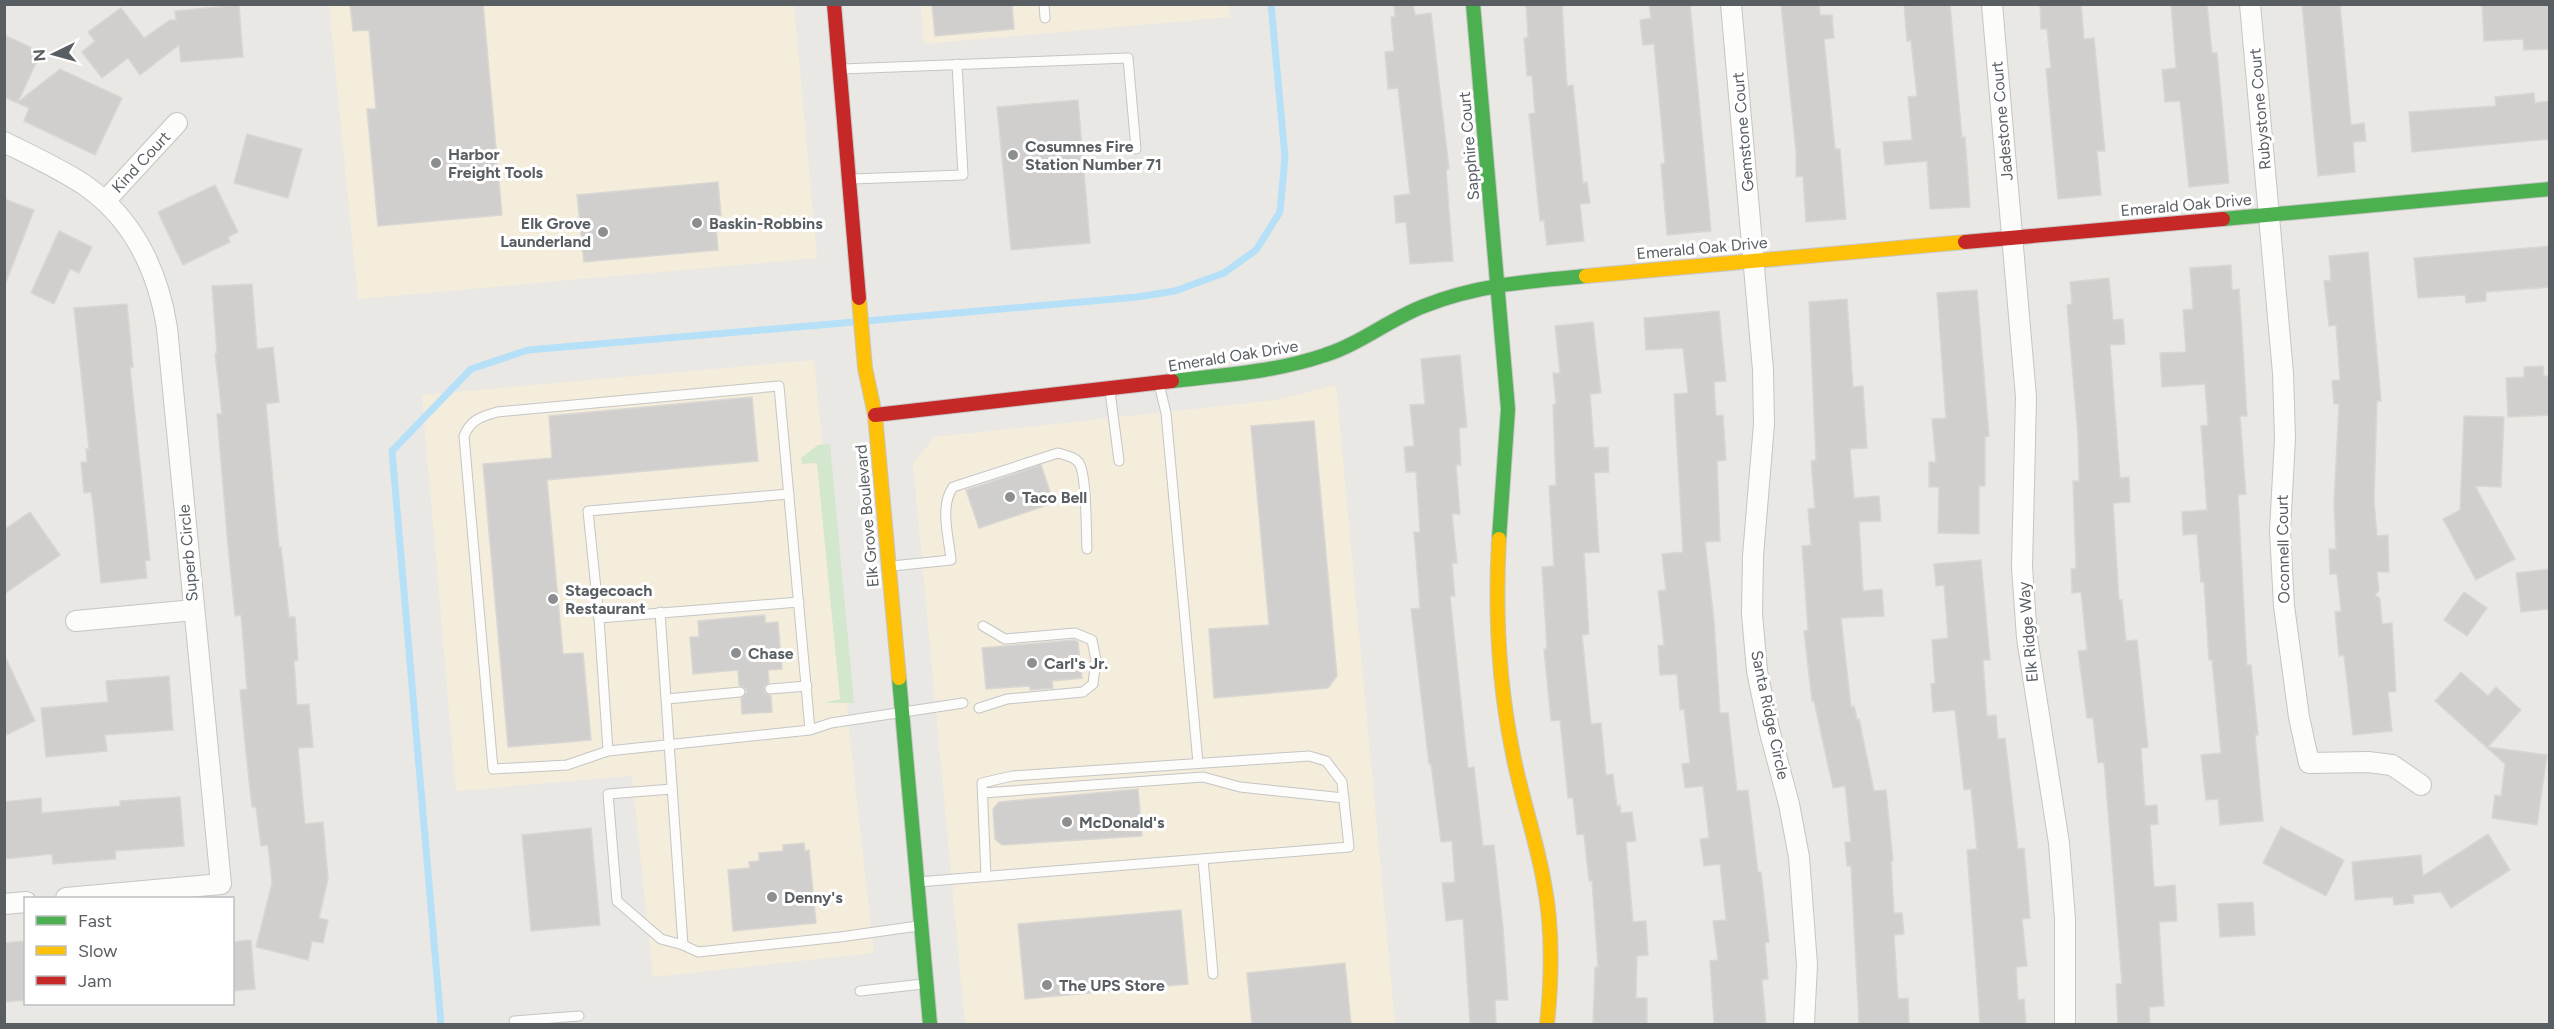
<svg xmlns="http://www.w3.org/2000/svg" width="2554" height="1029" viewBox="0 0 2554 1029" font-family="Figtree,sans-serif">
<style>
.commercial{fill:#f5eddb}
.green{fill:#d3e6ce}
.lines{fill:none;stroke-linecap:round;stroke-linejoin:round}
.stream{stroke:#b6e0f7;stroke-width:7}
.building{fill:#d1cfcd;stroke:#d9d7d3;stroke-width:1.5}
.lane-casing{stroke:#c5c5c4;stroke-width:11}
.street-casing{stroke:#c5c5c4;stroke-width:22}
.fast-casing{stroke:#c6c6c6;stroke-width:16}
.slow-casing{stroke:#c6c6c6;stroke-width:16}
.jam-casing{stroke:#c6c6c6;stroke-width:16}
.lane{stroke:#fcfcfb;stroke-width:9}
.street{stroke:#fcfcfb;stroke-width:20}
.fast{stroke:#4caf50;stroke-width:14}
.slow{stroke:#ffc107;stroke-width:14}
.jam{stroke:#c62828;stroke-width:14}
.poi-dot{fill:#8c8e90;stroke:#fff;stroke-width:2}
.labels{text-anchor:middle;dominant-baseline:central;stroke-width:6;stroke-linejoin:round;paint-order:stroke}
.street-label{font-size:16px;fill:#595e62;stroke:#fff}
.poi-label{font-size:16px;font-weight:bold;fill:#595e62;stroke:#fff;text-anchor:start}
</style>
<rect width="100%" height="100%" fill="#eae8e4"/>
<g class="commercial">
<path d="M1229,4l1,13 -306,27 -3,-39z"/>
<path d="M329,5h465l23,253 -459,41z"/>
<path d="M814,360l38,398 22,195 -221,24 -21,-201 -176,15 -34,-396z"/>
<path d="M1336,385l59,639h-430l-52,-561 22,-26 342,-37z"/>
</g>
<path class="green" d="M830,444l24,259h-31l17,-4 -23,-236 -15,1 -1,-6 17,-13z"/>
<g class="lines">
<g class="stream">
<path d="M866,321l271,-24 38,-6 49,-18 32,-23 24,-38 5,-55 -14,-153"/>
<path d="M441,1024l-49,-573 79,-82 57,-19 327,-28"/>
</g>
</g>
<g class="building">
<path d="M350,4h133l19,211 -124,11 -11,-117h9l-7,-79 -16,1z"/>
<path d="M932,4h80l2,25 -79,7z"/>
<path d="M1394,4h19l2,11 16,-2 18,156 -3,1 7,91 -43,3 -4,-42 -10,1 -2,-27 16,-2 -12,-106 -10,1 -3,-37 9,-1 -3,-34h4z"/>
<path d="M1526,4h36l5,82 6,-1 10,98 4,-1 3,21 -10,1 4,37 -37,4 -3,-25 -4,1 -11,-107 6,-1 -3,-37h-5l-3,-38 4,-1z"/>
<path d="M1649,4h41l21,227 -44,4 -6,-71 4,-1 -11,-119 -11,1 -3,-25 11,-2z"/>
<path d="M1781,4h38l1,11h12l2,23 -10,1 11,110h5l6,70 -40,3 -3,-46 -7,1v-25z"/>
<path d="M1904,4h46l12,134 3,-1 5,70 -40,2 -3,-48 -42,4 -2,-23 29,-2 -4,-43 9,-1 -6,-55h-4z"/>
<path d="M2040,4h41l3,35 10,-1 11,113h-8l4,44 -43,4 -12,-130 5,-1 -4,-39h-6z"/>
<path d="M2171,4h36l5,49h5l12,130 -40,4 -9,-86 -15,1 -3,-32 14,-2z"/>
<path d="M2302,4h38l11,121 13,-2 2,18 -13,1 2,30 -37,4z"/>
<path d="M2482,4h68v45l-26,1 -1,-11 -39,2z"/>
<path d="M239,5l4,52 -62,5 -2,-17 -39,30 -12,-17 -26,20 -20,-26 13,-11 -7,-9 33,-24 23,30 26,-18h6l-1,-9z"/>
<path d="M4,35l37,17 -23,50 42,-33 62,29 -27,57 -71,-34 5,-13 -25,-11z"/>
<path d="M2534,93l1,10 15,-2v38l-138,13 -3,-40 87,-6 -1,-9z"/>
<path d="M1078,100l12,143 -79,7 -14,-143z"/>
<path d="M247,134l55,15 -14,49 -54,-15z"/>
<path d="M718,182l3,33 -6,1 3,34 -134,12 -7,-67z"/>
<path d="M215,185l23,47 -10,5 2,5 -47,23 -25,-53z"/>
<path d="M4,199l30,11 -28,72h-2z"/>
<path d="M59,231l33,16 -13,26 -9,-4 -16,35 -23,-11z"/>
<path d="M2550,246v41l-64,5v9l-20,2 -1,-8 -47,3 -4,-40z"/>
<path d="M2368,252l13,149h-4l-3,100 3,35 11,-1 1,37h-12l2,18 -4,5 5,4 2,25 10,-1 4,68 -8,1 4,39 -39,4 -9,-80 -5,1 -4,-44 6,-1 -4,-37h-7l-1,-25h7l-2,-47 5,-98h-5l-2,-23 8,-1 -4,-55 -7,1 -5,-45 7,-1 -2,-24z"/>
<path d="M2231,265l1,25 7,-1 3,44 5,83h-7l6,78 -8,1 9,170h4l7,70h-3l8,86 -43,4 -2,-26 -12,1 -5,-45 20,-2 -9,-93h-3l-5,-78h-3l-4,-48 -14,1 -1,-23 25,-2 -6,-84 7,-1 -3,-41 -43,3 -2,-34 26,-1 -3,-42 10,-1 -3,-41z"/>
<path d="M2109,278l4,42 10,-1 2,25 -15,1 10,133 9,-1 1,25 -17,1 6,97h3l4,41 11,-1 11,107 -7,1 4,58 12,-1 1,19 -8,1 4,62 21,-2 2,36 -18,1 5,84 -15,1 1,17h-32l-2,-40h6l-18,-222 -6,1 -5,-45h-6l-9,-67 9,-1 -6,-58 -9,1 -1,-24 5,-1 -3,-87h6l-1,-45 -11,-131 5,-1 -2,-22z"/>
<path d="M252,284l5,65 16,-2 6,55 -13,2 13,143h2l8,70h6l3,43 -4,1 3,44 12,-1 4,43 -15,1 7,76 18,-2 5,57 -9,39 9,2 -5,23 -11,-2 -4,19 -52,-13 16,-64 -4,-38 -7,1 -5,-39h-4l-6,-54 -6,-63 7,-1 -6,-74 -6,1 -7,-70 -11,-132h5l-7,-60 2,-1 -5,-67z"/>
<path d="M1977,290l12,146 -4,1v49h-6v48l-41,-1 1,-46h-10v-25h7l-4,-43 14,-1 -9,-125z"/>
<path d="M1847,299l6,88 10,-1 4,62 -17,1 4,49 25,-2 2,25 -22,1 4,69 19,-2 2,27 -43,2 10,89 3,-1 3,13h2l15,72 12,-1 7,71h-2l3,52h8l2,21 -10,1 4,64 10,-1 1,26h-50l-8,-158h-4l-2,-24h6l-6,-56 -12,2 -19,-87h-2l-8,-70 4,-1 -6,-84 9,-1 -3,-36 7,-1 -4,-47 5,-1 -7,-158z"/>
<path d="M127,304l6,63h-3l20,193 -5,1 2,17 -46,5 -8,-78 -2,-13 -7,1 -3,-31h6l-1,-13h3l-15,-141z"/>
<path d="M1719,311l7,70 -12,1 2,34 7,-1 3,45 -9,1 3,80 -15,1 9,78 6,93h8l9,78 11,-1 10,82h3l8,70 -4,1 3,36 -6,1 4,44h-52l-4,-63 8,-1 -5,-39 13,-1 -6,-56 -16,2 -4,-27 9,-1 -6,-52 -18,2 -3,-24 8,-1 -6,-54 -4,1 -3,-36 -17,1 -2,-29 6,-1 -6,-54 8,-1 -4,-36 21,-2 -9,-158 14,-1 -5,-45 -37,2 -2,-32z"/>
<path d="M1593,322l8,71 -11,1 4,54 14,-1 1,25 -15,1 5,79 -15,1 5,81 -7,1 9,89 10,-1 5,52 7,-1 4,32 3,-1 1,8 11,-1 4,29 -10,1 7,80 13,-1 2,34 -11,1 -1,42h11v26h-54l2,-57h3l-6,-86h-3l-5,-47 -7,1 -4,-37h-5l-8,-78 -9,1 -7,-72h3l-5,-82 12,-1 -5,-80 7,-1 -3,-80 3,-1 -3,-31h7l-5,-47z"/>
<path d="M1460,355l7,72 -8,1 2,37h-5l4,49h-8l5,49h-5l3,33h-5l18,172 6,-1 9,79 11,-1 9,83 5,72h-13l1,24h-26l-7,-105 -17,2 -4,-38 13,-1 -3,-41 -11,1 -10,-78h-2l-18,-155 9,-1 -6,-76h6l-4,-60h-10l-2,-25 10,-1 -4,-41 15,-1 -4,-45z"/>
<path d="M2543,366l1,10h6v39l-42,2 -2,-39 18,-1v-10z"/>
<path d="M752,397l6,64 -211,19 16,174 20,-1 8,87 -83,7 -25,-283 69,-6 -3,-42z"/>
<path d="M2464,416l40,1 -3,70 -26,-1 40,73 -39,21 -33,-61 17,-9z"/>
<path d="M1314,421l23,255 -9,12 -114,10 -5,-69 60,-4 -18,-199z"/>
<path d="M1041,465l13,38 -75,25 -13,-38z"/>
<path d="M30,512l30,43 -56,39v-64z"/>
<path d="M1981,560l9,100h-7l4,56 9,-1 2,24 7,-1 13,111 6,-1 6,70 -8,1 5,47 -11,1 2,33 6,-1 2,25h-46l-13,-174 10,-1 -6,-60 -7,1 -9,-80 -22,2 -2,-28 4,-1 -3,-43 16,-2 -4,-53 -8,1 -2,-22z"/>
<path d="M2550,569v40l-29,3 -5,-39z"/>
<path d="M2464,592l23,16 -20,28 -23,-16z"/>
<path d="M765,615v8l13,-1 4,47 -14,1 1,12 -5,5 1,6 6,3 1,16 -30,2 -1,-15 6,-7 -2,-4 -6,-3 -1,-15 -45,4 -3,-37h9l-1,-16z"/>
<path d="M1074,640l4,2 4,36 -30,3 1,7 -23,2v-4l-44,3 -4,-41z"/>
<path d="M4,654l31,67 -31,15z"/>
<path d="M2461,672l27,24 8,-9 25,23 -33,37 59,8 -10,70 -45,-7 3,-23 6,1 4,-32 -70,-63z"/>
<path d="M169,676l4,54 -68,5 2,16 -61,6 -5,-49 67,-6 -2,-21z"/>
<path d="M1138,789l4,47 -140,9 -7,-6 -2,-30 6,-7z"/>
<path d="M180,797l4,49 -69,5 1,8 -63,5 -1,-10 -48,5v-57l37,-4 1,15 78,-7v-5z"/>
<path d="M2281,827l63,33 -18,36 -63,-33z"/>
<path d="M591,828l9,97 -69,6 -9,-96z"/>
<path d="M2488,834l22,36 -59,38 -10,-16 -28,3 1,8 -20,2 -1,-8 -4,1 2,-1 -36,3 -3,-38 69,-7 2,21z"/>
<path d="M804,843l1,8 4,-1 7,73 -83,8 -5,-61 22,-2 -1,-6 10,-1v-8l24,-2v-6z"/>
<path d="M2253,902l2,33 -35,2 -2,-33z"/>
<path d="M1181,910l7,74 -163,15 -7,-75z"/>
<path d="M251,940l4,49 -23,2v-49z"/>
<path d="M26,941v59l-22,2v-59z"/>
<path d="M1345,963l6,61h-99l-5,-51z"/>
</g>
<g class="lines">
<defs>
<g id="lane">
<path d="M1044,4l1,14"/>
<path d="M842,69l286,-11 8,91"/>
<path d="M852,179l111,-4 -6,-111"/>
<path d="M1159,384l7,29 32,350"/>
<path d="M1110,391l9,70"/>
<path d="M892,566l59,-6c-2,-23 -12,-53 2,-73l105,-34c7,2 17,4 21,10 8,12 7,69 8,86"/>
<path d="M660,612l23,333"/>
<path d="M599,618l200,-16"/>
<path d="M770,689l37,-3"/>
<path d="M667,699l73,-7"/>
<path d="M979,708l28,-9 76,-7 10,-8 3,-24 -4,-20 -17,-7 -70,6 -22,-13"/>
<path d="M810,730l-31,-344 -282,26c-16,5 -26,7 -33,24l29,333 74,-4 41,-14 202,-21 21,-7 132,-20"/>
<path d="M608,751l-9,-133 -11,-107 201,-17"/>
<path d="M672,789l-64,5 9,107 44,38 22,6 15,7 142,-15 78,-11"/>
<path d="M983,793l220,-16 37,10 104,11"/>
<path d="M1203,859l10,115"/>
<path d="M918,882l431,-35 -7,-65 -16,-21 -17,-5 -297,20 -30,7 4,94"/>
<path d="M860,991l63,-7"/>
<path d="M514,1021l65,-5"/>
</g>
<g id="street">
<path d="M1731,4l32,366 1,54 -11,132 -1,58 5,57 12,58 20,75 10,53 8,108 -3,59"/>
<path d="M1992,4l34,393 -4,170 5,71 32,205 6,76v105"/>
<path d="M2250,4l33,369 2,65 -5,93 4,75 15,111 10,46 59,-1 24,3 29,20"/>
<path d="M4,142c28,14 57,27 82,44 48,34 72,86 81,142l54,556 -155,14"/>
<path d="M105,201l72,-78"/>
<path d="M76,621l118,-11"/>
<path d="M4,904l22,-2"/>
</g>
<g id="fast">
<path d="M1473,4l35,405 -9,130"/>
<path d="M2223,219l327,-30"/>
<path d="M1172,381c51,-6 104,-9 153,-26 35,-11 65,-36 99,-49 52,-21 106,-25 162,-30"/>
<path d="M899,678l31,346"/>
</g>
<g id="slow">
<path d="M1586,276l379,-34"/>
<path d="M859,298l6,70 10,47 24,263"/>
<path d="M1499,539c-4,71 -1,140 13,210 8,45 24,88 32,134 9,46 8,94 3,141"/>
</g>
<g id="jam">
<path d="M834,4l25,294"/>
<path d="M1965,242l258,-23"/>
<path d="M875,415l297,-34"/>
</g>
</defs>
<use href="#lane" class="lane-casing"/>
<use href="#street" class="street-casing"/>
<use href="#fast" class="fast-casing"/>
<use href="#slow" class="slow-casing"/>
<use href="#jam" class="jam-casing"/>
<use href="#lane" class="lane"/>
<use href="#street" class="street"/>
<use href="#fast" class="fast"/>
<use href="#slow" class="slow"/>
<use href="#jam" class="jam"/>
</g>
<g class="poi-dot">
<circle cx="1013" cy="155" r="6"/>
<circle cx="436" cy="163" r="6"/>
<circle cx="697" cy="223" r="6"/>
<circle cx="603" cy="232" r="6"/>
<circle cx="1010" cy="497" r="6"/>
<circle cx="553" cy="599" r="6"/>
<circle cx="736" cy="653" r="6"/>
<circle cx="1032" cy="663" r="6"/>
<circle cx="1067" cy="822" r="6"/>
<circle cx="772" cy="897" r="6"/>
<circle cx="1047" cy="985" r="6"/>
</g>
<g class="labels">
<g class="street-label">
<text transform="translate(2260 109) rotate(-95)">Rubystone Court</text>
<text transform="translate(2002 121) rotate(-95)">Jadestone Court</text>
<text transform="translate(1743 132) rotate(-95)">Gemstone Court</text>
<text transform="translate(1469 146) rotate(-95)">Sapphire Court</text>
<text transform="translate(141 162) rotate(-47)">Kind Court</text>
<text transform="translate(2186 205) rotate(-5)">Emerald Oak Drive</text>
<text transform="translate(1702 248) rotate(-5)">Emerald Oak Drive</text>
<text transform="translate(1233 356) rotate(-9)">Emerald Oak Drive</text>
<text transform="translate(867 516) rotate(-95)">Elk Grove Boulevard</text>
<text transform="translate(2283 549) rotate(-91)">Oconnell Court</text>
<text transform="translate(188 553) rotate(-95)">Superb Circle</text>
<text transform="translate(2028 632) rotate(-95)">Elk Ridge Way</text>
<text transform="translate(1770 715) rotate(78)">Santa Ridge Circle</text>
</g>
<g class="poi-label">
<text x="1025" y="146">Cosumnes Fire<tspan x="1025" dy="18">Station Number 71</tspan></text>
<text x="448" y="154">Harbor<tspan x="448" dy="18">Freight Tools</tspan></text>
<text x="591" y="223" text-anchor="end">Elk Grove<tspan x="591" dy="18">Launderland</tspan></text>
<text x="709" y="223">Baskin-Robbins</text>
<text x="1022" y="497">Taco Bell</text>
<text x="565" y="590">Stagecoach<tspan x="565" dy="18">Restaurant</tspan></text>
<text x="748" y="653">Chase</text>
<text x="1044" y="663">Carl's Jr.</text>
<text x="1079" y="822">McDonald's</text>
<text x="784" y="897">Denny's</text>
<text x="1059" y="985">The UPS Store</text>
</g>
</g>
<rect width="2554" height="1029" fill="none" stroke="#595e62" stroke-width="12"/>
<rect x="24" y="897" width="210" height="108" fill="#ffffff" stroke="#bdbfc0" stroke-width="1.5"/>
<rect x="36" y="916" width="30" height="9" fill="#4caf50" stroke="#bdbfc0" stroke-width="1.5"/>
<text x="78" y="927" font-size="18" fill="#595e62">Fast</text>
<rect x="36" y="946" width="30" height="9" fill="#ffc107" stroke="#bdbfc0" stroke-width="1.5"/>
<text x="78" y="957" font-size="18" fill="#595e62">Slow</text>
<rect x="36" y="976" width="30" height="9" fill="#c62828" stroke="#bdbfc0" stroke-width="1.5"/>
<text x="78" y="987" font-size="18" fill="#595e62">Jam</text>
<g transform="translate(54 54) rotate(265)" stroke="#ffffff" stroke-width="4.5" paint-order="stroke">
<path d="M0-4.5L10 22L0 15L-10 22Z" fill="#595e62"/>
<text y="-9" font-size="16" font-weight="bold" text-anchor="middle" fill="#595e62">N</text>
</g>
</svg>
